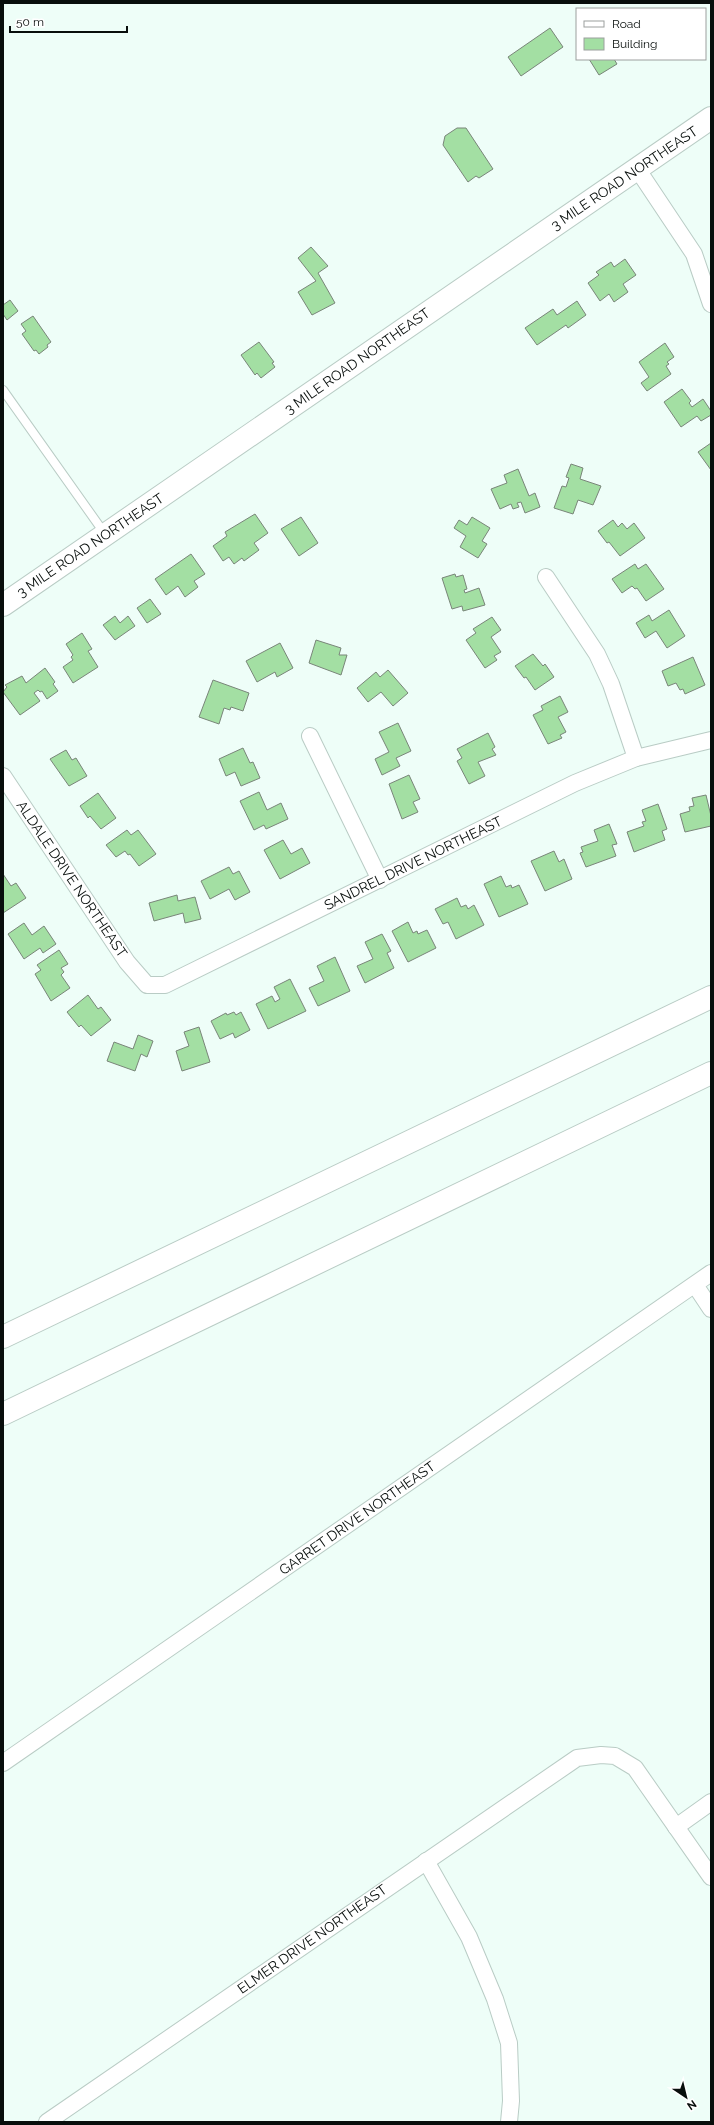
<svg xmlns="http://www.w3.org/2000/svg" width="714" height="2125" viewBox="0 0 714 2125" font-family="Raleway,sans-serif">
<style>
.building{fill:#a3dfa3;stroke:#798579}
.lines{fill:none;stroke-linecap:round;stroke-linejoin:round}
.lane-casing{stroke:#b9ccc5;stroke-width:10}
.street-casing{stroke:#b9ccc5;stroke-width:18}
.secondary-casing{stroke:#b9ccc5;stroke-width:24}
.highway-casing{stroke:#b9ccc5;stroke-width:24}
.lane{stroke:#fff;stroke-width:8}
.street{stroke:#fff;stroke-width:16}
.secondary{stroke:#fff;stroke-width:22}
.highway{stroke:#fff;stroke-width:22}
.labels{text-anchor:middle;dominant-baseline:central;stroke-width:3;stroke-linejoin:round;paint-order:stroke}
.street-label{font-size:14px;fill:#080e0c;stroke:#fff}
</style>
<rect width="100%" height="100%" fill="#eefef8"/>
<g class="building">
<path d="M550,28l13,19 -42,29 -13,-19z"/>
<path d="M589,59h25l3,5 -18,11z"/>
<path d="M457,128h9l27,41 -14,9 -3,-2 -8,6 -25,-37 2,-9z"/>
<path d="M311,247l17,19 -10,7 17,30 -23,12 -14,-23 18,-11 -18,-23z"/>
<path d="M625,259l11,16 -13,9 5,8 -14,10 -5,-8 -9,7 -12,-18 11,-8 -3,-3 15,-10 3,5z"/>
<path d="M10,300l8,11 -11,9 -4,-6v-9z"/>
<path d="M577,301l9,14 -18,13 -2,-3 -29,20 -12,-17 28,-19 4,6z"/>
<path d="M33,316l18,26 -4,3 1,2 -9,7 -3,-4 -2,1 -12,-17 4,-3 -5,-7z"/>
<path d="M259,342l15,20 -2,1 3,4 -14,11 -4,-5 -2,2 -14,-20z"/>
<path d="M665,343l9,14 -7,5 2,2 -3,2 5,8 -24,17 -6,-8 8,-6 -10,-15z"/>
<path d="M682,389l9,12 -2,2 3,4 11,-8 8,12v4l-10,6 -4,-5 -16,11 -17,-25z"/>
<path d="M711,443v27l-13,-18z"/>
<path d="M571,464l12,4 -3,11 21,7 -8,19 -15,-5 -5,14 -19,-6 8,-22 4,1 3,-9 -3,-1z"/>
<path d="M518,469l11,27 6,-3 5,14 -15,6 -4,-11 -4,1 2,4 -6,2 -2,-5 -11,5 -9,-20 16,-6 -3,-8z"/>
<path d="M255,514l13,19 -14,10 5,7 -15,11 -2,-3 -8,6 -5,-7 -6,4 -10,-15 14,-10 -2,-4z"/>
<path d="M301,517l17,26 -19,13 -18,-27z"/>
<path d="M472,517l18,11 -8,13 5,3 -9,14 -18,-11 6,-11 -12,-8 5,-8 8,5z"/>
<path d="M613,520l5,7 4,-4 5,6 7,-6 11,15 -25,18 -11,-14 -2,1 -9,-12z"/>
<path d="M191,554l14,20 -11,7 4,6 -13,10 -7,-11 -12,9 -11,-16z"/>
<path d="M635,564l3,5 8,-5 18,25 -18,12 -9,-13 -2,1 -3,-3 -10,7 -10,-14z"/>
<path d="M455,574l1,3 7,-2 4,14 -3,1 1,3 14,-5 6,17 -22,6 -1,-5 -10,3 -10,-31z"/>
<path d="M150,599l11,15 -14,9 -10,-15z"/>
<path d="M669,610l16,26 -18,12 -11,-17 -11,7 -9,-15 13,-8 3,6z"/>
<path d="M115,616l5,7 8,-7 7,10 -20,14 -12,-15z"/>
<path d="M492,617l9,13 -10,7 10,15 -7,4 3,4 -12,8 -19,-28 10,-7 -3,-4z"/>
<path d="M82,633l10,16 -4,2 10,16 -25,16 -10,-16 10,-7 -2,-3 2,-2 -7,-11z"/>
<path d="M316,640l25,8 -2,7h8l-6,20 -32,-12z"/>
<path d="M280,643l13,25 -16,9 -2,-5 -18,10 -11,-21z"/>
<path d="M533,654l10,12 2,-2 9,13 -19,13 -9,-13 -2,1 -9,-12z"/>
<path d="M693,657l12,28 -20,9 -2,-5 -3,1 -4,-7 -8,3 -6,-15z"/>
<path d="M45,668l10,14 -2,2 5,7 -11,8 -5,-8 -2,1 -2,-2 -4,3 6,8 -20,14 -17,-23 4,-5 -2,-2 17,-9 4,7z"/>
<path d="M388,670l20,23 -15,13 -12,-14 -13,10 -11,-14 19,-16 4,5z"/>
<path d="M213,680l36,13 -6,18 -12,-4 -1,3 -6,-2 -5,16 -20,-7z"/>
<path d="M560,696l8,16 -10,5 8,15 -6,3 2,3 -14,6 -15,-29 10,-5 -2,-4z"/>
<path d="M398,723l13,28 -15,7 4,8 -18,9 -7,-16 14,-7 -10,-20z"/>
<path d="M488,733l7,14 -3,2 4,6 -18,7 7,14 -16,8 -12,-23 5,-3 -5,-9z"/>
<path d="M243,748l7,15 3,-1 7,16 -19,8 -6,-14 -9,4 -7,-17z"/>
<path d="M66,750l6,10 4,-2 11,18 -18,10 -19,-27z"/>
<path d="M409,775l11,24 -7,3 5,10 -16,7 -13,-35z"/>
<path d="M259,792l8,18 14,-7 7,16 -22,10 -2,-4 -10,5 -14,-29z"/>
<path d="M98,793l18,25 -15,11 -11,-13 -2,2 -8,-12z"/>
<path d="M706,795l5,21v10l-26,6 -5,-18 10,-3 -1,-4 5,-1 -2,-8z"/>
<path d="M658,804l9,25 -5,2 3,9 -31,12 -7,-20 17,-6 -2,-4 4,-1 -4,-11z"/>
<path d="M609,824l8,20 -5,1 4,11 -30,11 -6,-14 3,-1 -2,-5 17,-6 -4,-11z"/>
<path d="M127,830l4,5 7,-5 18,24 -17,12 -9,-12 -2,1 -3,-4 -9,6 -10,-12z"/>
<path d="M283,840l8,14 11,-6 8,15 -30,16 -16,-29z"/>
<path d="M554,851l5,11 5,-3 8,20 -27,12 -14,-30z"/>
<path d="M229,867l4,7 6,-3 11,21 -15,8 -6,-11 -19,10 -9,-18z"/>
<path d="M3,874l8,12 5,-3 10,15 -23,15z"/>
<path d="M501,876l5,11 5,-2 1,3 7,-3 9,19 -29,13 -15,-33z"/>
<path d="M177,895l1,6 17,-4 6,22 -16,4 -2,-10 -29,8 -5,-18z"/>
<path d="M457,898l4,9 5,-2 2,4 6,-4 10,20 -28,14 -8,-17 -5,2 -8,-15z"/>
<path d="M408,922l5,11 4,-2 1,3 9,-4 9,18 -28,14 -16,-31z"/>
<path d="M24,923l8,12 12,-9 12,18 -13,9 -3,-5 -16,11 -16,-25z"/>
<path d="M382,934l9,17 -4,2 7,15 -29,15 -8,-17 16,-7 -8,-17z"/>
<path d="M59,950l9,14 -7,4 3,4 -3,3 9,13 -19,13 -16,-27 6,-4 -4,-5z"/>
<path d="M335,957l15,34 -32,15 -9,-18 15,-7 -7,-15z"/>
<path d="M290,979l16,32 -38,18 -12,-25 16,-8 3,6 5,-3 -6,-12z"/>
<path d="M88,995l10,14 3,-2 10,13 -20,16 -10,-11 -2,2 -12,-15z"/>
<path d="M234,1012l2,3 5,-3 9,18 -15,8 -2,-5 -13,6 -9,-18 15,-8 1,2z"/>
<path d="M199,1027l11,35 -28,9 -6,-20 13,-5 -5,-14z"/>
<path d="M138,1035l15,6 -6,16 -6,-3 -6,17 -28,-10 7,-19 19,7z"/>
</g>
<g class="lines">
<defs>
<path id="lane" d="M3,390l102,144"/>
<g id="street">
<path d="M638,170l56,84 17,50"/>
<path d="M546,577l51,77 14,30 25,74"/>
<path d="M310,736l70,144"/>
<path d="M3,776l124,186 20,23h18l410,-202 61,-25 75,-18"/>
<path d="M695,1285l16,24"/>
<path d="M3,1763l708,-490"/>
<path d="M676,1827l35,-25"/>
<path d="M426,1861l43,76 26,62 14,44 2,58 -2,21"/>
<path d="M47,2122l530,-364 24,-3 14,1 20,12 76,109"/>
</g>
<path id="secondary" d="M3,605l708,-487"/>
<g id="highway">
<path d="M3,1337l708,-340"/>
<path d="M3,1414l708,-341"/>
</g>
</defs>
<use href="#lane" class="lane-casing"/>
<use href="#street" class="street-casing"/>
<use href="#secondary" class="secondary-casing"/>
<use href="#highway" class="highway-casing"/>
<use href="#lane" class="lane"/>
<use href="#street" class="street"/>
<use href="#secondary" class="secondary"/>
<use href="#highway" class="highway"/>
</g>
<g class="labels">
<g class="street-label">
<text transform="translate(624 178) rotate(-34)">3 MILE ROAD NORTHEAST</text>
<text transform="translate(357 361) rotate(-35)">3 MILE ROAD NORTHEAST</text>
<text transform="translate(90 545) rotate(-34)">3 MILE ROAD NORTHEAST</text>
<text transform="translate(413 863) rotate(-26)">SANDREL DRIVE NORTHEAST</text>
<text transform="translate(72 879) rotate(56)">ALDALE DRIVE NORTHEAST</text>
<text transform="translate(357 1518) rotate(-35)">GARRET DRIVE NORTHEAST</text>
<text transform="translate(312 1939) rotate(-35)">ELMER DRIVE NORTHEAST</text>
</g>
</g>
<rect width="714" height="2125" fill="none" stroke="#080e0c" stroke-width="8"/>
<rect x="576" y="8" width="130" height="52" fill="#ffffff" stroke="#9c9f9e"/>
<rect x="584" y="21" width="20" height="6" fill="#ffffff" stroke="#9c9f9e"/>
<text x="612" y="28" font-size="12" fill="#080e0c">Road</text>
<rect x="584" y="38" width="20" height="12" fill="#a3dfa3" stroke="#9c9f9e"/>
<text x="612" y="48" font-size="12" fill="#080e0c">Building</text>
<g transform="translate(686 2097) rotate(145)" stroke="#ffffff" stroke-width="3" paint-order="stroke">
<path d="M0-3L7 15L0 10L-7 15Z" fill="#080e0c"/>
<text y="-6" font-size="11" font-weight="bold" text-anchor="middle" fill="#080e0c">N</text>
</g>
<path d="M10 26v6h117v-6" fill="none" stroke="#080e0c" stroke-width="2"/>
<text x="16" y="26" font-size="12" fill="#080e0c" stroke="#ffffff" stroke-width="3" paint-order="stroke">50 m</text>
</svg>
